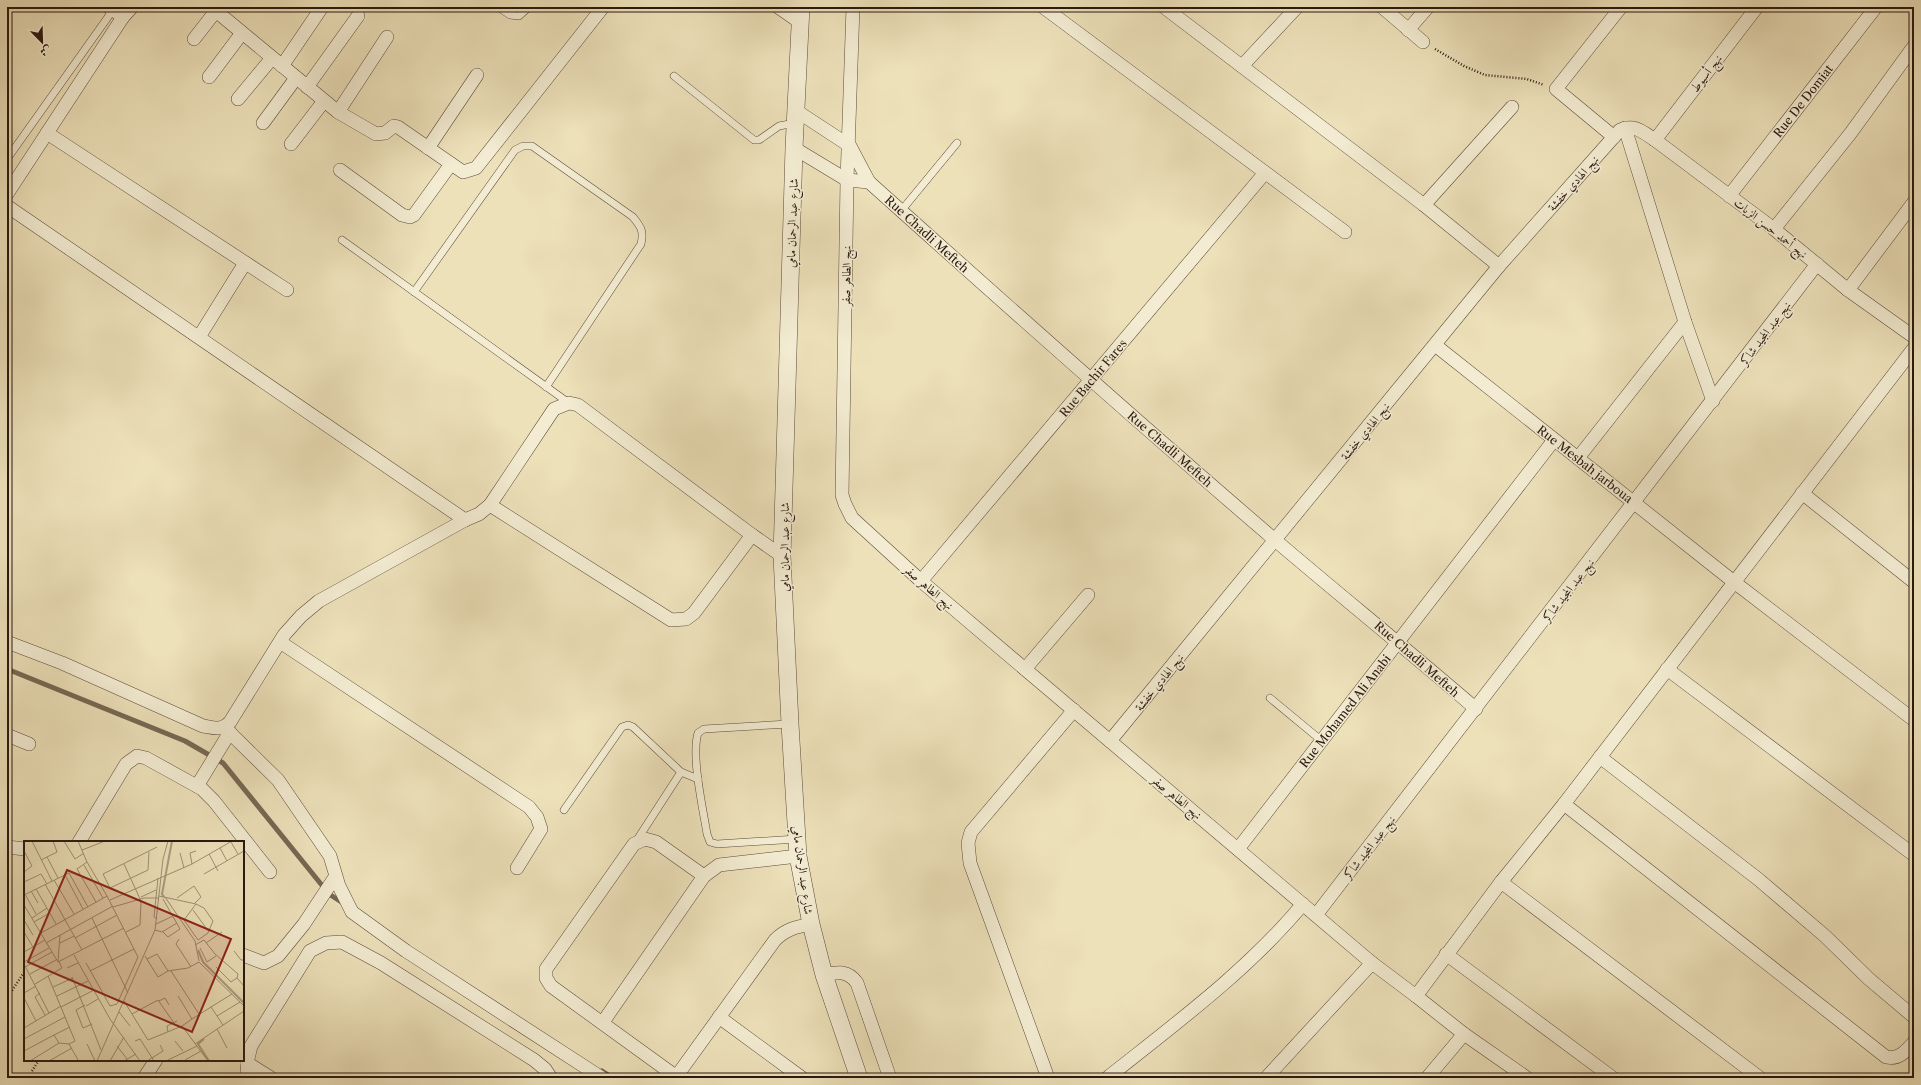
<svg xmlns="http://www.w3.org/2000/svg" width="1921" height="1085" viewBox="0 0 1921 1085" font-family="'Libre Caslon Text',Amiri,serif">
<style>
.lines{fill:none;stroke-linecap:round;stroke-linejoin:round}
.stream{stroke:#776853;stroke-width:5}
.service-casing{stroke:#5b4a3a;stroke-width:8}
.minor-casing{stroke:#5b4a3a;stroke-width:14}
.tertiary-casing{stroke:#5b4a3a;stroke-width:18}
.path{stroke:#2a1810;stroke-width:2.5;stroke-dasharray:1 2;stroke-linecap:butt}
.service{stroke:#f3ecd2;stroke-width:7}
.minor{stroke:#f3ecd2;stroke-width:13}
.tertiary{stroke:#f3ecd2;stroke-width:17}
.labels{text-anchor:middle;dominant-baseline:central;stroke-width:3;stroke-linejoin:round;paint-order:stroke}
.street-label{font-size:12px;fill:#2a1810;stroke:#f3ecd2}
.inset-river{fill:none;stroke:#ab9d80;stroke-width:2}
.inset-road{fill:none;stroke:#9f9176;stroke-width:1}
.view{fill:#8f2418;fill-opacity:0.15;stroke:#8f2418;stroke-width:2}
.inset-edge{fill:none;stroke:#2a1810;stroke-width:2}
</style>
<rect width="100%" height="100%" fill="#ede1ba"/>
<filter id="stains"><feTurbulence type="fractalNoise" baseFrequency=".005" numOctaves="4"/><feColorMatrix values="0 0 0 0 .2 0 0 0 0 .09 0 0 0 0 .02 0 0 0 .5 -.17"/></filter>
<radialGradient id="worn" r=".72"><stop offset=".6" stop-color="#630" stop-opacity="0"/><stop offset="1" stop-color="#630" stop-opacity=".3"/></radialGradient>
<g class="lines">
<g class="stream">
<path d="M7,669l178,72 38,22 106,131 14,9"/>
<path d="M602,1071l11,7"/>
</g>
<defs>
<g id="service">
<path d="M498,7l12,8 9,1 10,-9"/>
<path d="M674,76l80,64h5l20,-14 16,-3"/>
<path d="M7,159l106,-149"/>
<path d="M901,211l56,-68"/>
<path d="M342,240l227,163"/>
<path d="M414,292l101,-142 8,-4h9l101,71c8,10 11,14 8,27l-95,143"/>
<path d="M1270,698l52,43"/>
<path d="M789,724l-85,5 -6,4c-7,23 5,76 9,101l3,8 7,2 80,-5"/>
<path d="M564,810l58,-83 6,-2 5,2 48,45"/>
<path d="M637,840l44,-68 17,7"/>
</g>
<g id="minor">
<path d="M109,7l14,10 9,-10"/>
<path d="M778,7l23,16"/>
<path d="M853,7l-6,173 -5,315 3,9 7,14 69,63 451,382 44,33 85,-114 63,-78 350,-456"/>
<path d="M1043,7l302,225"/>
<path d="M1164,7l260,198 75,61"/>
<path d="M1382,7l41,35"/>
<path d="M216,11l122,101 38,22 9,-1 9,-7 4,1 65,45 13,-4 127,-161"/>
<path d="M123,17l-76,116 240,157"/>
<path d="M1408,30l20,-23"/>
<path d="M194,39l25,-32"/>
<path d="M282,66l40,-59"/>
<path d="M1242,66l55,-59"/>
<path d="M209,77l33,-44"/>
<path d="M307,87l51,-71"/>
<path d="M238,99l34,-41"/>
<path d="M795,110l55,36 19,36c135,121 269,241 406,358 67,57 135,112 201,169"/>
<path d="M338,112l49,-75"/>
<path d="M263,123l33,-45"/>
<path d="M1625,128l60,194 28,79"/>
<path d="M1614,137l-58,-48 65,-82"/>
<path d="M1655,140l102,-133"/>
<path d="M291,144l33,-43"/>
<path d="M428,148l49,-73"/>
<path d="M794,148l53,32 22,2"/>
<path d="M340,170l62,45 8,2 4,-2 37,-51"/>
<path d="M7,194l40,-61"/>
<path d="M1729,196l147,-189"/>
<path d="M1424,205l88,-98"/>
<path d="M7,206l458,314"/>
<path d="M1774,229l76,-95 64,-88"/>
<path d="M1848,290l66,-88"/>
<path d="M199,337l46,-74"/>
<path d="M1435,345l299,237 180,138"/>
<path d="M1578,458l107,-136"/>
<path d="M1802,493l112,89"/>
<path d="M490,505l181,115 15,-1 8,-6 58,-78"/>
<path d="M921,581l343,-407"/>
<path d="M7,642l55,21 141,63c11,2 19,5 27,-4l54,-87 17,-19 18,-15 146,-81 14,-6 11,-9 64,-96 15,-6 9,2 174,130 30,21"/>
<path d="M280,642l249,165 8,10 4,12 -24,39"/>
<path d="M1025,669l63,-74"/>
<path d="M1667,669l247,186"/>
<path d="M225,728l53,52 52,76 9,30 13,26 54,39 196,127"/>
<path d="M7,735l22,9"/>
<path d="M1110,741l389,-475 121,-136c14,-7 24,3 35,10l119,89 74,61 66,47"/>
<path d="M1600,757l158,122 67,57 44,43 45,38"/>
<path d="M197,786l33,-54"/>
<path d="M1564,804l322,253c13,3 20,-6 28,-15"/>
<path d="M79,842l47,-78 11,-8 9,2 56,31 12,12 56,71"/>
<path d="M7,847l18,2"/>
<path d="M1238,849l316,-409"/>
<path d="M1501,882l259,196"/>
<path d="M1316,915l501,-651"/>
<path d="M1446,954l167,124"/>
<path d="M243,955l21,8 14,-7 26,-32 31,-47"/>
<path d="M824,975c14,-3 24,-5 33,8l33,95"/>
<path d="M1416,996l48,38 63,44"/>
<path d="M719,1017l83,61"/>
<path d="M603,1022l101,-146 15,-11 79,-9"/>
<path d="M247,1063l24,15"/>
<path d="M676,1077l99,-137c11,-11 21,-13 36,-16"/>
<path d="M144,1078l12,-18"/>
<path d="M248,1078l-1,-15 4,-17 59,-95 16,-8 16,-1 39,21 153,97 11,9 6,9"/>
<path d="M678,1078l-127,-92 -5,-8v-9l88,-125 11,-5 11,3 48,34"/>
<path d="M1048,1078l-78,-215 -2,-20 3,-11 103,-122"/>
<path d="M1107,1078c68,-54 140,-107 196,-174"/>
<path d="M1266,1078l106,-115"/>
<path d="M1427,1078l37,-44"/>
</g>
<path id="tertiary" d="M801,7l-7,141 -12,408 8,168 8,132 13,68 13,51 35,103"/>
</defs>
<use href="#service" class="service-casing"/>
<use href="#minor" class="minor-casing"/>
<use href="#tertiary" class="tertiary-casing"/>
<g class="path">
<path d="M1435,49l29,17 21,9 42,4 17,6"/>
<path d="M7,998l18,-27"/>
<path d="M32,1071l7,-11"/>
</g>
<use href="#service" class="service"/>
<use href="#minor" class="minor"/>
<use href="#tertiary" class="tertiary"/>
</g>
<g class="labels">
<g class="street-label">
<text transform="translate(1706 73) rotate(-52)">نهج أسيوط</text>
<text transform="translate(1803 101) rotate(-52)">Rue De Domiat</text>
<text transform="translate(1573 183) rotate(-48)">نهج الهادي خفشة</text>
<text transform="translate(792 223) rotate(-88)">شارع عبد الرحمان مامي</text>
<text transform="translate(1771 228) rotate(38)">نهج أحمد حسن الزيات</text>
<text transform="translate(927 234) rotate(42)">Rue Chadli Mefteh</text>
<text transform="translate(846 276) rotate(-89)">نهج الطاهر صفر</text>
<text transform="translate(1765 333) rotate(-53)">نهج عبد المجيد شاكر</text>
<text transform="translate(1093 378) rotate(-50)">Rue Bachir Fares</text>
<text transform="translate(1365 431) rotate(-51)">نهج الهادي خفشة</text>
<text transform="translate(1170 449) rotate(41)">Rue Chadli Mefteh</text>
<text transform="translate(1585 464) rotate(38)">Rue Mesbah jarboua</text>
<text transform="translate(784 547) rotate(-90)">شارع عبد الرحمان مامي</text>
<text transform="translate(929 587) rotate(41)">نهج الطاهر صفر</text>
<text transform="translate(1568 590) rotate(-52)">نهج عبد المجيد شاكر</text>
<text transform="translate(1417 659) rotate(41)">Rue Chadli Mefteh</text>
<text transform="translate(1159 682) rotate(-51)">نهج الهادي خفشة</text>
<text transform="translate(1345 711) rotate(-52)">Rue Mohamed Ali Anabi</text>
<text transform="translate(1177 797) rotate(40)">نهج الطاهر صفر</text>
<text transform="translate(1369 847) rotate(-52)">نهج عبد المجيد شاكر</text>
<text transform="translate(803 870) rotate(82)">شارع عبد الرحمان مامي</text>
</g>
</g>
<g transform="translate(24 841)">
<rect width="220" height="220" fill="#ede1ba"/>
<path class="inset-river" d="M140,56l-2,-3 10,-53M174,109l5,12 41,41M180,198l-6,5 11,17"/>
<path class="inset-road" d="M8,0l20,40M40,0l11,18 9,-6M54,0l9,21 -10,7 19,33M207,1l7,12M196,7l7,13M58,9l23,-9M0,10l8,15 -8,6M125,11l-1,18 -38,18 -7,-14 54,-27M156,12l4,15M185,13l9,17M23,16l11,21M17,19l16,-8 -4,-11M63,21l20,34M100,23l17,37 -1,24 -14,7M168,23l-2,-11 6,-2M60,24l19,33M180,33l40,-23M41,34l18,34M30,39l20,34M0,41l17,-8 6,10M21,43l37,66M12,48l20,35M7,50l7,12M1,53l11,20M0,54l45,-22 19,34M135,55l37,8 -12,16 14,20 10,-7 5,-12 -9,-13 -8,-4M117,56l15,-7M141,56l30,44 4,20M153,57l17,-12 7,11 -6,6M139,58l17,30 -12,8 -5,-5M86,59l82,-36 40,-23M0,64l34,57M89,66l31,-9h15M169,69l16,22M8,77l15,-10M68,77l36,75M133,78l-3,-2 4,-39M0,79l9,15M10,81l14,-8M132,83l17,-8M131,89l7,2 15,-9M0,91l9,15M17,92l66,-37 31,61 -21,47 -7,2 -24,-43M51,97l42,-23M155,98l-3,5 15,23M22,102l67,-37M36,102l14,-7M182,102l16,-11M171,104l9,-5 11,14 23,20 -1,4 7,8M176,107l7,14 9,-6M210,110l7,9h3M0,111l21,-12M50,114l36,64 30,42M121,115l13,21 10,-6 20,-3 11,-6 45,44M123,118l10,-5 11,17M0,121l25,-14M34,121l66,-34M34,121l2,-27M0,123l25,49M1,126l27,-15M192,126l15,15 6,-4M43,127l11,-5M66,130l44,-22M147,130l28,43M6,133l26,-14M48,136l29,73M11,143l27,-16 -3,-6M29,146l20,-9M0,152l12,-7M16,152l-5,4 10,18M33,155l31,-15M154,155l14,23 -10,7M0,157l12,23M100,160l24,39 34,-14 26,35M135,160l6,-3 4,7M61,164l-9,5 7,18 9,-4M62,165l12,-7M37,166l33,-17M187,166l21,-13M95,171l11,14M108,173l26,-14 16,23M193,175l23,-14M168,178l19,-12 12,18M0,187l37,-22M193,188l10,19M144,191l-1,-6 10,-5M30,194l16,-8M0,198l41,-22M111,200l5,-2 14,22M151,200l8,10M45,203l9,16M63,203l8,17M171,203l49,-33M93,205l10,13M0,210l30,-16 5,8 10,1 6,-3 -27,-65M161,219l16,-9M6,220l29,-18M25,220l23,-13M73,220l58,-131 8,-71 5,-18M86,220l14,-24M100,220l12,-7M123,220l16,-10 -3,-6M142,220l31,-15"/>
<path class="view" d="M43,29l164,69 -39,93 -164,-70z"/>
<rect width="220" height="220" class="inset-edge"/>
</g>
<rect width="1921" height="1085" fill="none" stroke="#ede1ba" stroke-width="24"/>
<rect x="8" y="8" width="1905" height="1069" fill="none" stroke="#2a1810" stroke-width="2"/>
<rect x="12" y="12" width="1897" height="1061" fill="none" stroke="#2a1810"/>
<g transform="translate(42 42) rotate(157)" stroke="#f3ecd2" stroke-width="3" paint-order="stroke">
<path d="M0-3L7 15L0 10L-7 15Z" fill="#2a1810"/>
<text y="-6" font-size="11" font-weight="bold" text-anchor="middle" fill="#2a1810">ش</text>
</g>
<rect width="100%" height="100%" filter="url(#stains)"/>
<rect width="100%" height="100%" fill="url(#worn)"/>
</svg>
